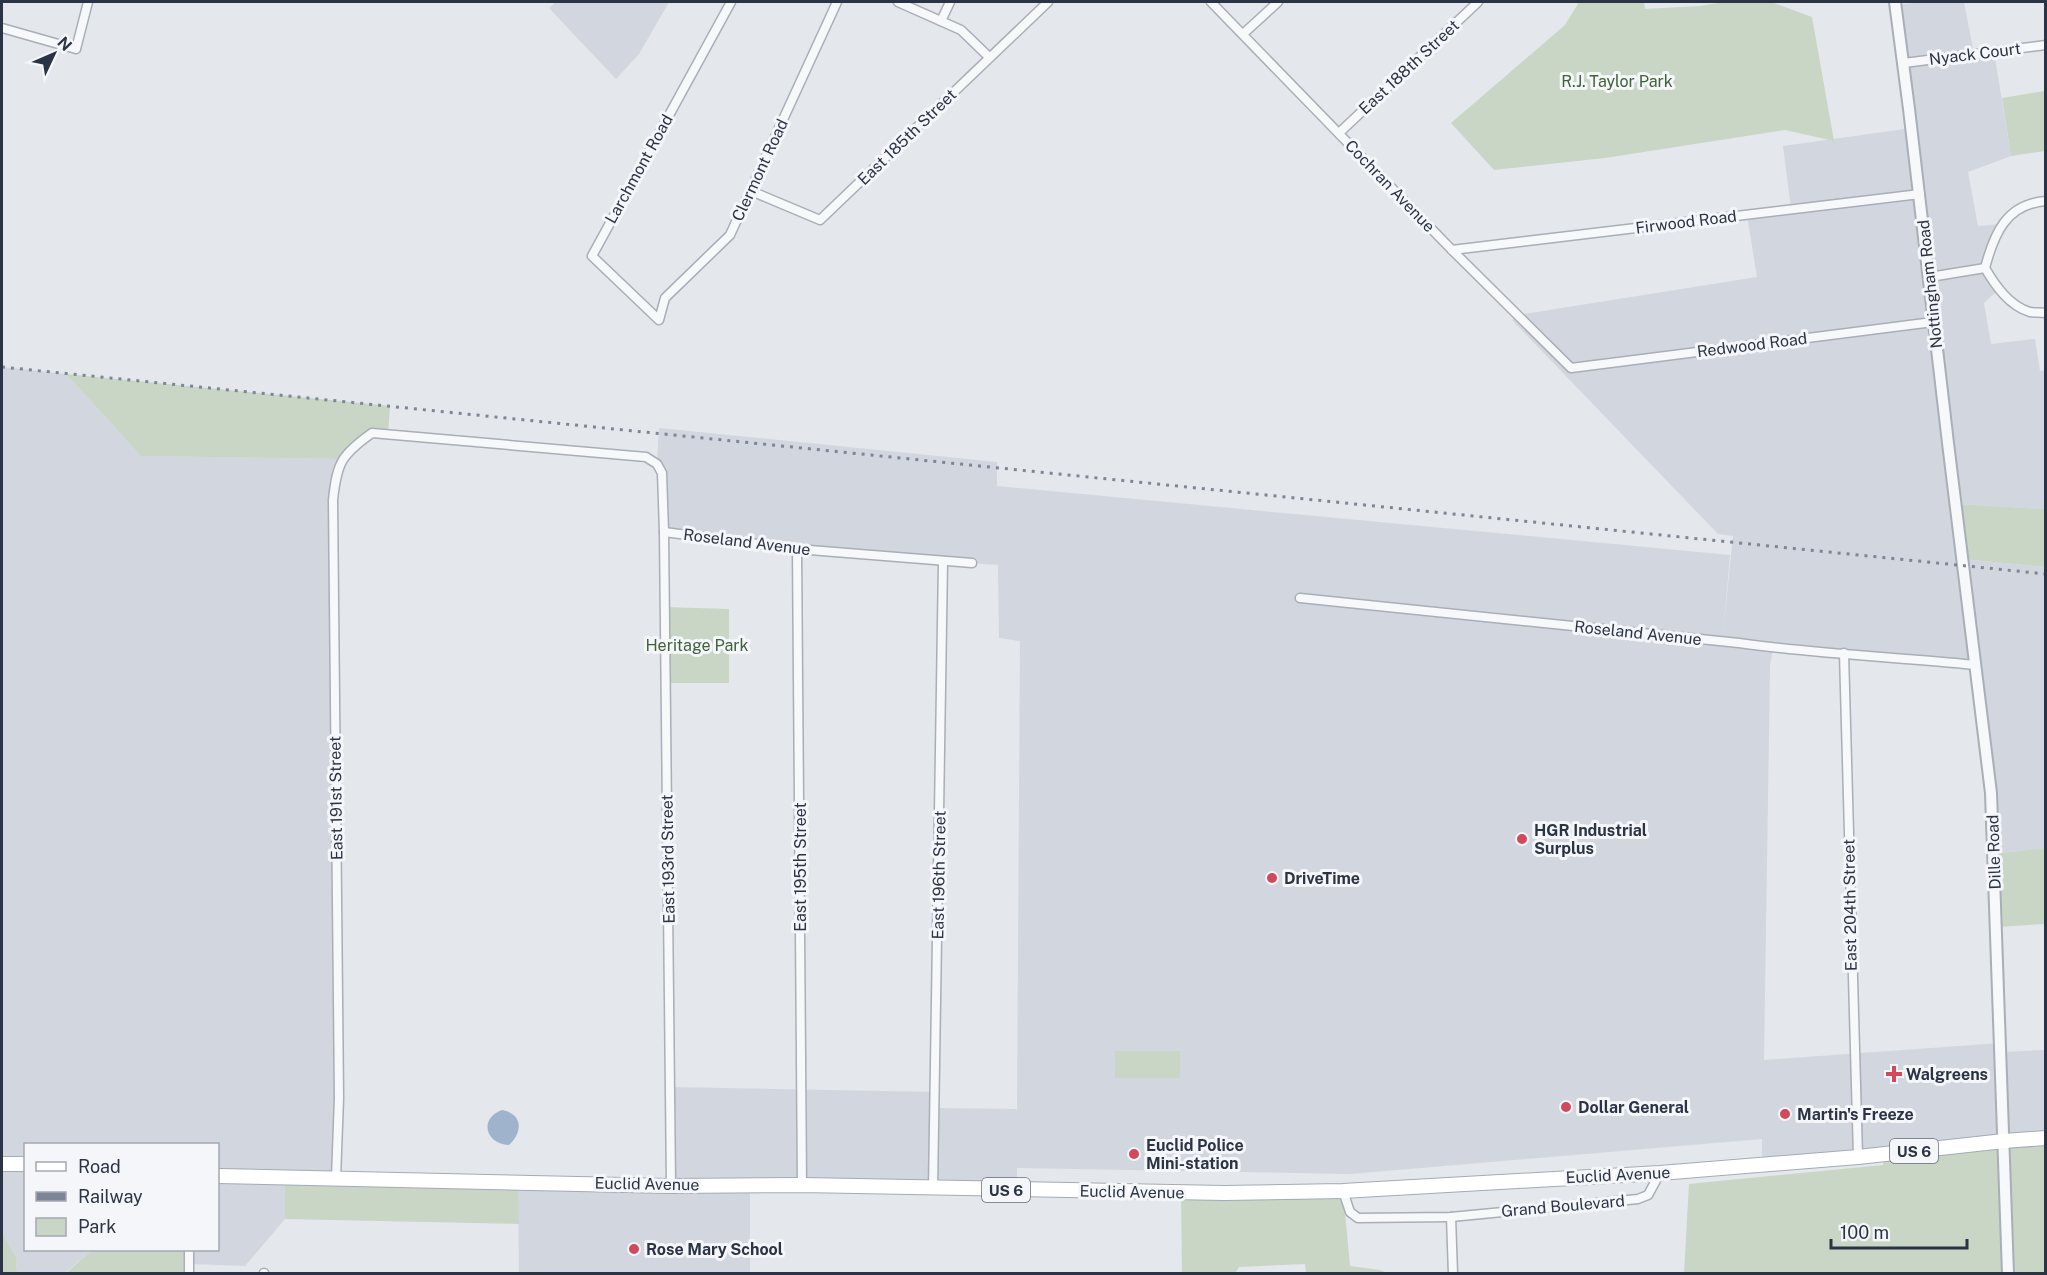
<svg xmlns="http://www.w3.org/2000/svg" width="2047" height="1275" viewBox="0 0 2047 1275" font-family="'Public Sans',sans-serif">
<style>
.built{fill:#d2d6de}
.green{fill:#c9d6c5}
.water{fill:#9fb4cc}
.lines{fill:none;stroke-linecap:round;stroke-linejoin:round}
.minor-casing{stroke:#a9aeb7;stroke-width:11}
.tertiary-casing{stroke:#a9aeb7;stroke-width:14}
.primary-casing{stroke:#a3abb8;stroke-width:16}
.minor{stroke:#f7f8fa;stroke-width:8}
.tertiary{stroke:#f7f8fa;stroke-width:10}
.primary{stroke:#fff;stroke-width:14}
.rail{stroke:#7d8696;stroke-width:3;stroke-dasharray:3 6;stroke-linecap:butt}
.poi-dot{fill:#d1495b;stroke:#f4f6f9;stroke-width:2}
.labels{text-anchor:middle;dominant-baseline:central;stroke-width:6;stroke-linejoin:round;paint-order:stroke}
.shield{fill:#f4f6f9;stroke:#676e7b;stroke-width:1.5}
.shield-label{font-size:15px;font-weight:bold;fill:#2b3445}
.street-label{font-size:16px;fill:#2b3445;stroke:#f4f6f9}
.park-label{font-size:16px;fill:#3f6138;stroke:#f4f6f9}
.poi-label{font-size:16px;font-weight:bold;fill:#2b3445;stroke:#f4f6f9;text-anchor:start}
</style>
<rect width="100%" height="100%" fill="#e4e7ec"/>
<g class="built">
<path d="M556,2h113l-30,52 -23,25 -67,-71z"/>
<path d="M1922,2h42l10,52 20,-2 17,104 -43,16 10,54 23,-2 -16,44 13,22 -14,13 7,41 44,-5 5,32 5,-1v139l-89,-5 7,55 82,8v281l-51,6 -19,-189 -202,-17 -3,18 -6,394 237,-17v9l44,-2v88l-283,26v-25l-412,35 -333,-6v22l-267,-4v88l-231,-1 -1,-91 153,3 -1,-98 265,5 1,16 81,1 3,-468 -21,-3 -1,-73 -55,-4 -279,-29 -2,-59 -5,-9 2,-36 338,34v24l733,69 -7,79 10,-98 -15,-2 -206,-214 6,-5 239,-38 -10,-62 44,-6 -8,-63 129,-18 -17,-123z"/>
<path d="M2,367l64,7 75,82 202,3 -8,21 1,698h-51v41l-40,47 -56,-2v-14h29v-106h-192v106h66l-27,23h-48l-1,-16 -14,-25z"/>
</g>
<g class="green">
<path d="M1579,2h65l1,7 55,-3 24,-4h47l41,15 22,124 -49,-11 -180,28 -111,12 -43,-47 114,-98z"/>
<path d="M2045,91v60l-34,5 -9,-58z"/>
<path d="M66,374l324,32 -2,29 -16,-2 -29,26 -202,-3z"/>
<path d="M1956,504l89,5v58l-82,-8z"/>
<path d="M665,607l64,2v74h-63z"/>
<path d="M2045,848v76l-49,3 -2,-73z"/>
<rect x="1115" y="1051" width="65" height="27"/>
<path d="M2045,1138v135l-361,1 5,-90 194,-19 1,-11z"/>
<path d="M285,1178l233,4 1,42 -234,-5z"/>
<path d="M1343,1191l7,75 30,4 7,3h-81l-1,-9 -66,3 -4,6h-53l-1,-81z"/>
<path d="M2,1232l14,25 1,16h-15z"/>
<path d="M92,1250h97v23l-124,1z"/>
</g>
<path class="water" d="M502,1110c21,4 21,22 7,35 -23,-1 -31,-26 -7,-35z"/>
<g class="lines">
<defs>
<g id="minor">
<path d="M731,2l-139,254 67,64 6,-22 65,-63 107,-233"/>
<path d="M898,2l63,28 28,27"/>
<path d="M1211,2l241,248 119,118 362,-46"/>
<path d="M941,21l9,-19"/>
<path d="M2,28l74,21 12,-47"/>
<path d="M1243,34l35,-32"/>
<path d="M1904,63l142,-18"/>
<path d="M1339,133l139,-131"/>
<path d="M751,191l69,29 228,-218"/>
<path d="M1452,250l468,-56"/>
<path d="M1985,268c9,-34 21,-64 61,-67"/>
<path d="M1930,277l55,-9c10,17 24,38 45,44 5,1 11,0 16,1"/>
<path d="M664,532l133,17 175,14"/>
<path d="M797,549l5,636"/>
<path d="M1300,598l439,45c78,11 157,14 236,22"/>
<path d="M1844,653l14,504"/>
<path d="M336,1178l3,-80 -6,-598c4,-37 8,-45 39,-67l274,24 11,7 5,9 2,59 7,654"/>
<path d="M933,1189l10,-628"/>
<path d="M1343,1191l7,21 8,6 93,-1 187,-18 10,-4 12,-22"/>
<path d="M1451,1217l2,57"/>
<path d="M264,1273v1"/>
<path d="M189,1274v-24"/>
</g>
<path id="tertiary" d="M1895,2l14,107 39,334 43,350 17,481"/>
<g id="primary">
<path d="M2,1164h24"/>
<path d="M218,1176l453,10 131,-1 422,8 119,-2 317,-18 198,-16 146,-16 42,-3"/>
</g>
</defs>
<use href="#minor" class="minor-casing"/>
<use href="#tertiary" class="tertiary-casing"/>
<use href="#primary" class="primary-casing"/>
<use href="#minor" class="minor"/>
<use href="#tertiary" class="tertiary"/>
<use href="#primary" class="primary"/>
<path class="rail" d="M2,367l2044,207"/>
</g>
<g class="poi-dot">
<circle cx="1522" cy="839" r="6"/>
<circle cx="1272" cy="878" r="6"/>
<path d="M1891 1065h6v6h6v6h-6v6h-6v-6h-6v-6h6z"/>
<circle cx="1566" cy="1107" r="6"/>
<circle cx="1785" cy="1114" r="6"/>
<circle cx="1134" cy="1154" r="6"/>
<circle cx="634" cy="1249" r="6"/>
</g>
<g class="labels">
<g class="shield">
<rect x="1890" y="1139" width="48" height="24" rx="4.5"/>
<rect x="982" y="1178" width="48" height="24" rx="4.5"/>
</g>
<g class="shield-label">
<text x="1914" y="1151">US 6</text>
<text x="1006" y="1190">US 6</text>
</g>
<g class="street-label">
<text transform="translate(1975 54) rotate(-7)">Nyack Court</text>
<text transform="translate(1409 67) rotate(-43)">East 188th Street</text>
<text transform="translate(907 137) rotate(-44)">East 185th Street</text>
<text transform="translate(639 169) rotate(-61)">Larchmont Road</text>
<text transform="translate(760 170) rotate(-65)">Clermont Road</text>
<text transform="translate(1390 186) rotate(46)">Cochran Avenue</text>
<text transform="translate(1686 222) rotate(-7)">Firwood Road</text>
<text transform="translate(1930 284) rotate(-96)">Nottingham Road</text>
<text transform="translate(1752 345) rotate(-7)">Redwood Road</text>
<text transform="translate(747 542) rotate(7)">Roseland Avenue</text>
<text transform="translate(1638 633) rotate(6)">Roseland Avenue</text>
<text transform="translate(336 798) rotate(-91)">East 191st Street</text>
<text transform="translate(1994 852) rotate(-92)">Dille Road</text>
<text transform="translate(668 859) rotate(-91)">East 193rd Street</text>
<text transform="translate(800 867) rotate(-90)">East 195th Street</text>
<text transform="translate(939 875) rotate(-89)">East 196th Street</text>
<text transform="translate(1850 905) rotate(-91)">East 204th Street</text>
<text transform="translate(1618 1175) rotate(-3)">Euclid Avenue</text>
<text transform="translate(647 1184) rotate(1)">Euclid Avenue</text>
<text transform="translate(1132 1192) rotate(1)">Euclid Avenue</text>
<text transform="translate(1563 1206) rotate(-5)">Grand Boulevard</text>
</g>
<g class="park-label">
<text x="1617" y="81">R.J. Taylor Park</text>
<text x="697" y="645">Heritage Park</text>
</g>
<g class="poi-label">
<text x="1534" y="830">HGR Industrial<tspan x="1534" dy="18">Surplus</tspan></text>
<text x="1284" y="878">DriveTime</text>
<text x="1906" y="1074">Walgreens</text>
<text x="1578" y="1107">Dollar General</text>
<text x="1797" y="1114">Martin's Freeze</text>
<text x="1146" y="1145">Euclid Police<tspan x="1146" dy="18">Mini-station</tspan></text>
<text x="646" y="1249">Rose Mary School</text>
</g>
</g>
<rect width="2047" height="1275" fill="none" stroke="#2b3445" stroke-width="6"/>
<rect x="24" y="1143" width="195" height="108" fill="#f4f6f9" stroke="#a4a8b1" stroke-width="1.5"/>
<rect x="36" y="1162" width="30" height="9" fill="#ffffff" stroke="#a4a8b1" stroke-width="1.5"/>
<text x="78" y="1173" font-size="18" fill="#2b3445">Road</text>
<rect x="36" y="1192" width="30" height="9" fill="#7d8696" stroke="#a4a8b1" stroke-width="1.5"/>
<text x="78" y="1203" font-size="18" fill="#2b3445">Railway</text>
<rect x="36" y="1218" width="30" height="18" fill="#c9d6c5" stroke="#a4a8b1" stroke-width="1.5"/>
<text x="78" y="1233" font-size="18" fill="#2b3445">Park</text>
<g transform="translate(54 54) rotate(46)" stroke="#f4f6f9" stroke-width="4.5" paint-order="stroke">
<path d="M0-4.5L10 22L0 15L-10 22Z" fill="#2b3445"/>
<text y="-9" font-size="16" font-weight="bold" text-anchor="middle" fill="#2b3445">N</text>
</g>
<path d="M1831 1239v9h136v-9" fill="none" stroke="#2b3445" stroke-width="3"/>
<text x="1840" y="1239" font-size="18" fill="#2b3445" stroke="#f4f6f9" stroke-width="4.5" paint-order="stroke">100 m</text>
</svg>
